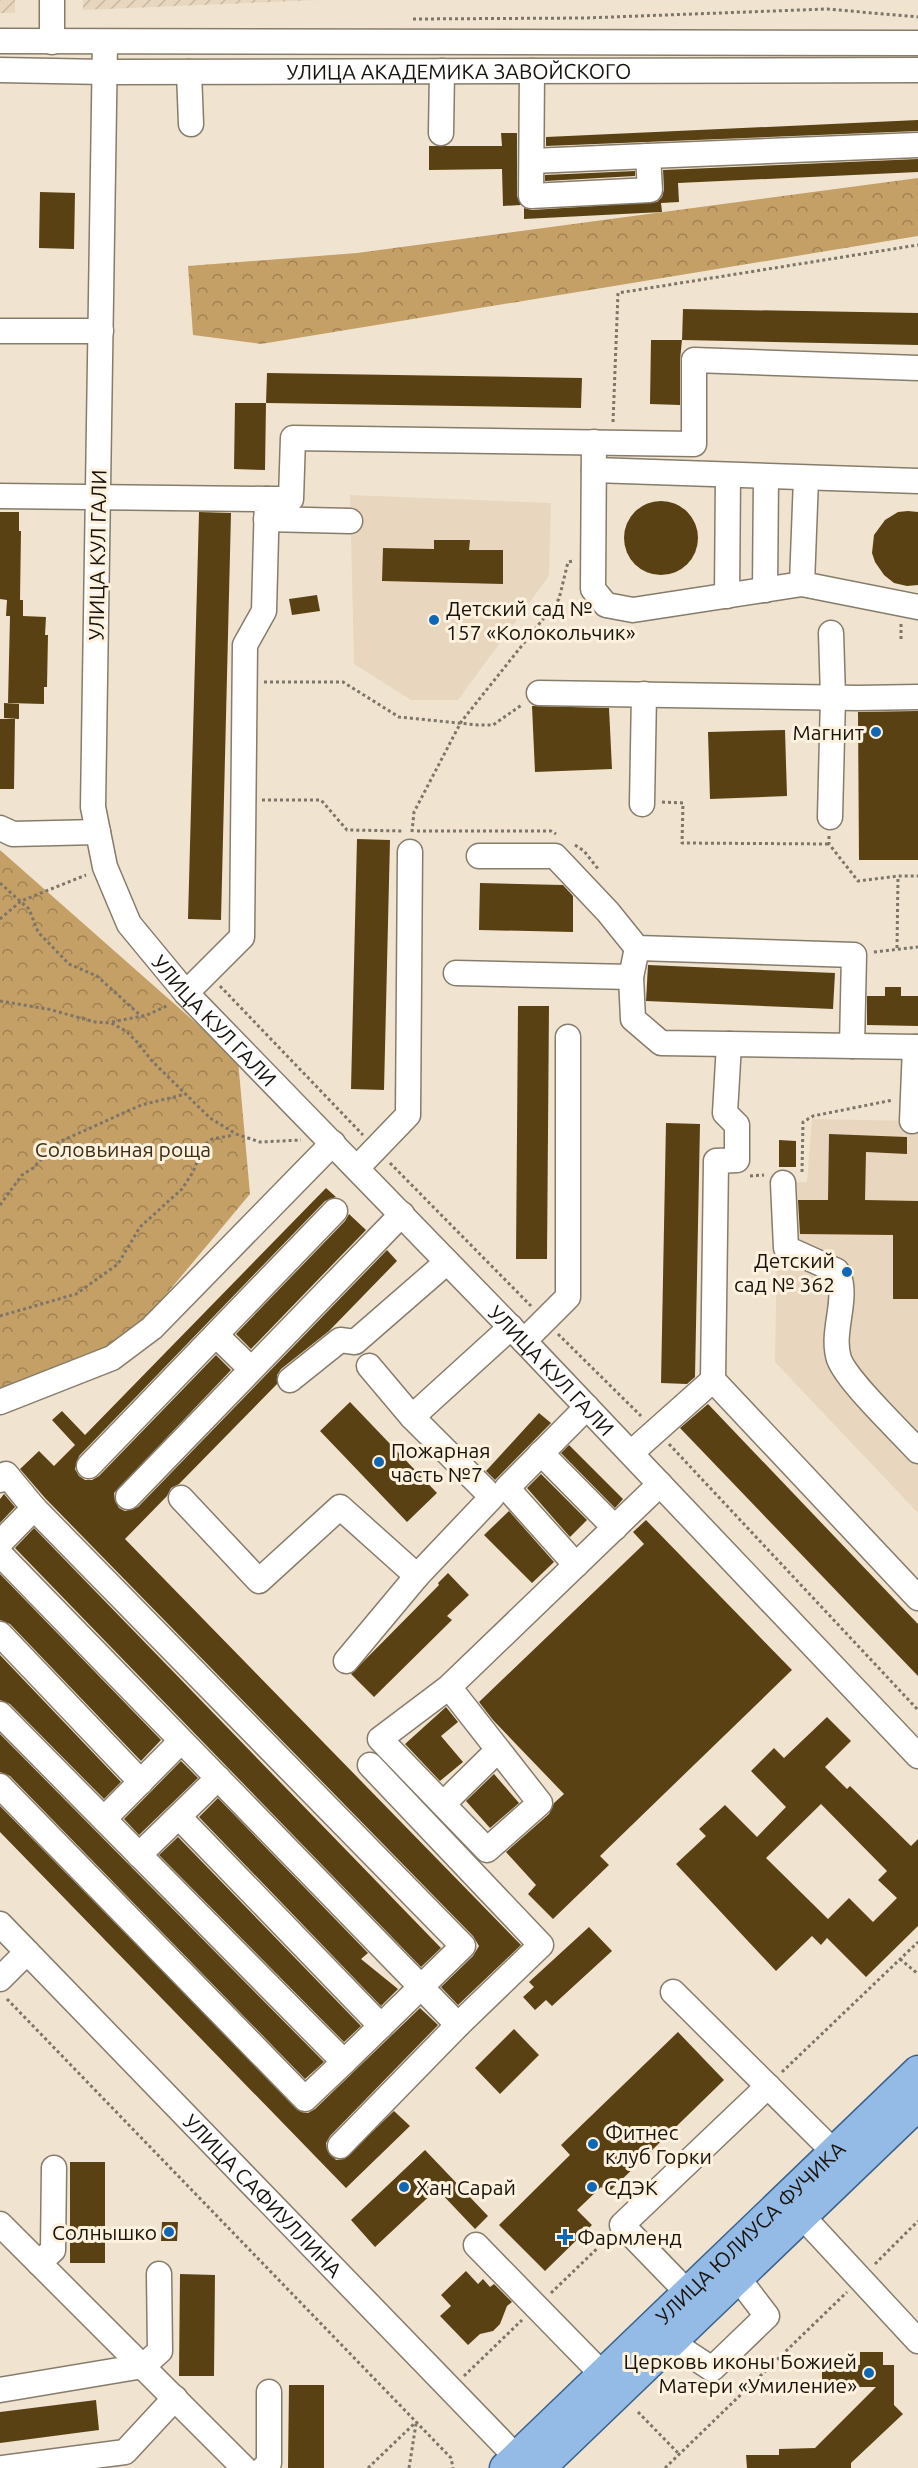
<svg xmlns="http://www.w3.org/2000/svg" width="918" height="2468" viewBox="0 0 918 2468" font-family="Ubuntu,sans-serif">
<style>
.built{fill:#e8d7be}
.industrial{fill:url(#industrial-furrows)}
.forest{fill:url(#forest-crowns)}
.building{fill:#5a4113;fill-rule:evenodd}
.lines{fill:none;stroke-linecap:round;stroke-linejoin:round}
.minor-casing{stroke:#877c6b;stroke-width:27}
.major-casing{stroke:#3a638e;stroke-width:33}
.path{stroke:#7c7568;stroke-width:3;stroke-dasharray:3 3;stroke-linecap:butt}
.minor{stroke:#fff;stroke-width:24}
.major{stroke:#94bbe5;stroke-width:30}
.poi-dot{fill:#0f68b5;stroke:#fef1de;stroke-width:2}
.labels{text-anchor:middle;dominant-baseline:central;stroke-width:6;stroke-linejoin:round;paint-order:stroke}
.street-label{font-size:21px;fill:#17130c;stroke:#fef1de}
.poi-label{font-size:21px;fill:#17130c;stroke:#fef1de;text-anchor:start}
.park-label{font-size:21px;fill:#3e2e13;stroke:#fef1de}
</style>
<defs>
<pattern id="industrial-furrows" width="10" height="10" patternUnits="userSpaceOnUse" patternTransform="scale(1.5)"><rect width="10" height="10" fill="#e8d7be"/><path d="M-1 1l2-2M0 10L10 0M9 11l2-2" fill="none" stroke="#c6b8a2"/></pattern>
<pattern id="forest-crowns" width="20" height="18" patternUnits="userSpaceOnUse" patternTransform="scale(1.5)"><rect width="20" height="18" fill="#c5a066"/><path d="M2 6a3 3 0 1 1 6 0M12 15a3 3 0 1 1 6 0" fill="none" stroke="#9f8152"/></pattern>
</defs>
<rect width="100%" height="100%" fill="#f0e4d1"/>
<g class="built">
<path d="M350,495l201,8 -2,73 -91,124h-47l-57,-36z"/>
<path d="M812,1119l106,2v392l-143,-151 3,-179 29,-1z"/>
</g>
<g class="industrial">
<rect x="0" y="0" width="15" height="13"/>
<path d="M83,0h235l-235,10z"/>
</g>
<g class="forest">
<path d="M918,178v58l-657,108 -68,-9 -5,-69 169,-13z"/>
<path d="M0,850l238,210 12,134 -137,164 -113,42z"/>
</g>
<g class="building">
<path d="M918,120v11l-372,15v-9z"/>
<path d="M501,133h16v63l4,9 -18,1 -1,-37 -73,1v-24h73z"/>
<path d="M918,159v13l-240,11 1,19 -18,1 1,9 -138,7v-11l8,2 125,-8 5,-5 2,-7 -1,-20z"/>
<path d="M635,171v5l-90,5v-6z"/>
<path d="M40,192l35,1 -1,56 -35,-1z"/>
<path d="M683,309l235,4v32l-236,-5z"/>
<path d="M651,340h31l-2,20v45l-30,-1z"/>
<path d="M267,373l315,5 -1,30 -315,-5z"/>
<path d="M235,403h31l-1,67 -31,-1z"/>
<circle cx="661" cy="538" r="37"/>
<path d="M908,511l10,1v73l-11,1 -13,-3 -10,-8 -9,-13 -3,-9 2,-18 11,-15 13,-8z"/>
<path d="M0,512h19v19h2l-1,69h3v16l23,1 -1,18h3l-1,52h-3v17l-36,-1 2,-87h-4l1,-16 -7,-1z"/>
<path d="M199,512l32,1 -10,407 -33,-1z"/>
<path d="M434,540h36l-1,10h34v34l-121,-3 1,-33 51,1z"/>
<path d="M317,595l3,16 -28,4 -3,-16z"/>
<path d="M4,703l15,1v15l-15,-1z"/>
<path d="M532,706l77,2 3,61 -77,3z"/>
<path d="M918,711v149h-59l-1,-148z"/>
<path d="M0,719h15l-1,70h-14z"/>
<path d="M785,730l2,66 -77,3 -2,-67z"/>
<path d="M357,839l33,1 -6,250 -33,-1z"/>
<path d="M480,883l83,2 10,11v36l-94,-2z"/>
<path d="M648,965l187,8 -2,36 -187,-8z"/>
<path d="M885,987h16v9h17v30l-51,-1v-29h18z"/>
<path d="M518,1006h31l-2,253h-31z"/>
<path d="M666,1123l34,1 -5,253 -8,7 -26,-1z"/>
<path d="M829,1134l78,3v17l-41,-2 -1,48 53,1v98h-25v-64l-93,-1 -2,-34h30z"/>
<path d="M779,1140l17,1v26h-17z"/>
<path d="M326,1188l10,9 -11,4 -246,255 -4,13 4,7 6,4h7l7,-4 117,-121 15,15 -117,123 1,8 4,7 6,3 13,-4 249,-257 10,11 -68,70 -48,38 -4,6v9l-98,100 -8,4 -4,8 -42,43 396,406 -63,60 -17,-18 32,-31 6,-10 -6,-10 -428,-438 -25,-29 19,-18 15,15 21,-21 -23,-25 10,-9 23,24z"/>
<path d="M349,1214l17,16 -115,119 -15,-15 109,-113z"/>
<path d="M350,1402l87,91 -30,29 -87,-91z"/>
<path d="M708,1404l210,220v52l-238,-248z"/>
<path d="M539,1413l12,10 -56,57 -9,-9z"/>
<path d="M569,1445l54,54 -8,9 -54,-55z"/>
<path d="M541,1474l46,46 -17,17 -43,-49z"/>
<path d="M4,1494l11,13 -15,16v-24z"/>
<path d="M509,1511l45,51 -22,21 -48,-48z"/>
<path d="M646,1520l146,150 -192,186 9,9 -56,54 -25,-25 8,-9 -30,-33 43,-38 5,-11 10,-9 -71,-74 -14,-18 165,-158 -11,-12z"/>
<path d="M34,1528l407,420 -20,19 -406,-419z"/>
<path d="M448,1573l21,22 -22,21 5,4 -78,77 -23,-23 88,-89 -1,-2z"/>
<path d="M0,1574l161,166 -20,21 -131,-137 -10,-4z"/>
<path d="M0,1655l121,127 -17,17 -94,-95 -10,-4z"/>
<path d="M446,1707l12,15 -17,14 22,26 -23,19 -35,-37z"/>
<path d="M827,1717l24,24 -26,26 22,22 3,-3 61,60 7,-7v87l-52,51 -39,-39 -6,7 -9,-9 -36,35 -100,-107 30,-28 -7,-7 26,-24 32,32 29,-30 -35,-36 23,-23 10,10zM821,1804l66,67 -9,9 19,18 -24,24 -24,-24 -21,21 -62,-61z"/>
<path d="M0,1734l324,328 -19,17 -295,-303 -10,-4z"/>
<path d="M181,1761l17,17 -59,57 -15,-16z"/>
<path d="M494,1774l25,29 -29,25 -24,-27z"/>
<path d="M218,1798l150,155 -7,6 37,30 -17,17 -182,-189z"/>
<path d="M0,1806l301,306 7,1 7,-4 105,-101 18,17 -108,111 -4,7 1,7 9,10 8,-1 50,-48 16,15 -64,62 -346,-356z"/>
<path d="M178,1837l183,189 -17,16 -185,-187z"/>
<path d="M589,1927l23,24 -60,55 -6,-6 -11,10 -12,-13 11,-10 -5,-5z"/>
<path d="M514,2029l25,26 -39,39 -25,-26z"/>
<path d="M678,2032l46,48 -116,113 -7,-6 -24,23 15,15 -47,46 -46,-46 71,-70 -9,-10z"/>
<path d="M425,2150l63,66 -13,13 -38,-40 -62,58 -24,-27z"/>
<rect x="70" y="2162" width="35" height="101"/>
<path d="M162,2222h16l-1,19h-16z"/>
<path d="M466,2271l12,13 5,-5 7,8 4,-3 18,18 -5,4 -7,18 -7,7 -13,3 -12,11 -28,-29 11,-10 -10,-11z"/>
<path d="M180,2274l35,1 -1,101h-35z"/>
<path d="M860,2352h23v13h11v40l9,9 -52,49v5h-104l-1,-13h33v-6l36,-1 61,-61h-54v-21l38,-1z"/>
<path d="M289,2385h35v83h-36z"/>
<path d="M96,2400l3,30 -99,13v-31z"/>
</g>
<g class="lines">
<defs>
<g id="minor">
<path d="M52,0v42"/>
<path d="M0,41l918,2"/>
<path id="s1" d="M105,42l-12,765 12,60 24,57 57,69 338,348 394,415"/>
<path id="s2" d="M0,70l105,2 813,-2"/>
<path d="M532,71l-1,125 119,-6 -2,-34 270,-11"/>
<path d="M189,72l2,52"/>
<path d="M441,133l1,-62"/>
<path d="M532,161l116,-5"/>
<path d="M0,331h101"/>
<path d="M594,442l-1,147 13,16 27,5 169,-26 116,23"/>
<path d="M594,470l324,11"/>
<path d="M0,496l267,3 -3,112 -19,34 -3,292 -56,56"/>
<path d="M267,499h24l2,-61 401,6v-84l224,8"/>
<path d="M266,519l84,2"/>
<path d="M802,584l4,-106"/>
<path d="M765,590l1,-113"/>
<path d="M727,596l1,-121"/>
<path d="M539,693l319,5 60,-1"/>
<path d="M642,804l2,-110"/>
<path d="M830,817l3,-120 -2,-64"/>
<path d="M0,828l13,6 85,-2"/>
<path d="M479,856h76l53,56 29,36 217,7 -2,91"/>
<path d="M637,948l-6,29 2,42 28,24 68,1"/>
<path d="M456,973l175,4"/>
<path d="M912,1121l3,-74"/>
<path d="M357,1168l51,-53 2,-263"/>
<path d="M783,1183l3,65 51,23c13,27 -7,60 2,88 8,22 61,72 79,92"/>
<path d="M216,1335l35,34"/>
<path d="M524,1341l44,-44v-260"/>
<path d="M290,1380l50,-40 15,2 92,-80"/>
<path d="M713,1380l3,-219 21,-1v-35l-12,-12 4,-69 189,3"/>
<path d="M0,1402l112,-44 40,-30 181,-185"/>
<path d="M412,1417l99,-90"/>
<path d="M541,1453l74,75"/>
<path d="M631,1453l82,-73 205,218"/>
<path d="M89,1466l246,-255"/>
<path d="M0,1480l6,-6 28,34"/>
<path d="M128,1497l274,-283"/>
<path d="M181,1498l78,83 81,-74 77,69 75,-79 -80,-80 -43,-51"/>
<path d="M0,1543l34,-35 429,438 -119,116"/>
<path d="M0,1554l458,471"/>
<path d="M576,1565l-69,-77 80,-81"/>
<path d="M0,1634l141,148"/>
<path d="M346,1661l71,-85"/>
<path d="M449,1687l91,116 -53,47 -107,-111 69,-52 211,-203"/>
<path d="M0,1714l344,348 -39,37 -305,-313"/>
<path d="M443,1804l55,-54"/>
<path d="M179,1817l202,209"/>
<path d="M104,1819l77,-78"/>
<path d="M139,1855l79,-77"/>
<path id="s3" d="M0,1924l527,544"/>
<path d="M0,1979l27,-27"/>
<path d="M673,1992l161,160"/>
<path d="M340,2146l118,-121 83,-80 -171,-180"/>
<path d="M802,2216l116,125"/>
<path d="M0,2224l244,244"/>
<path d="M476,2245l127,130"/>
<path d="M39,2263l14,-13 1,-82"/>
<path d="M688,2293l-66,-68 146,-139"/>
<path d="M671,2342l41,27 55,-53 -29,-38"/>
<path d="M0,2390l143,-24 17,-15 -1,-77"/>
<path d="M3,2468l122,-16 50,-54"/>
<path d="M264,2468l5,-5v-71"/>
</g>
<g id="major">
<path id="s4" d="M505,2468l413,-397"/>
<path d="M540,2468l378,-363"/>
</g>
</defs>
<use href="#minor" class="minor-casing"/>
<use href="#major" class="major-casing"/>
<g class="path">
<path d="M413,19l172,-1 242,-9 91,8"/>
<path d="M613,422l5,-129 300,-48"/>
<path d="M901,639v-16"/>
<path d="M264,682h79l56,35 79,8h15l30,-21"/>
<path d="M262,800h59l26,30 57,1"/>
<path d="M662,802l21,1 -1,40 148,1"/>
<path d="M417,831h134l5,3"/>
<path d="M412,832l2,-20 47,-90 98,-123 9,-37 5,-1"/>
<path d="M829,836v8l29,37 40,-5h20"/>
<path d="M575,845l9,6 15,19"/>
<path d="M0,883l29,26 9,23 31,32 28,12 44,40"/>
<path d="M0,919l21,-18 65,-26"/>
<path d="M897,948l1,-72"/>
<path d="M874,952l44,-5"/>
<path d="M220,986l143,149"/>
<path d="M0,1001l48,8 47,13 16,1 15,8 11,11 15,19 58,57 26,16 24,8 41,-2"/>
<path d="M112,1022l35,-7 22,-10"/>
<path d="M390,1163l141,143"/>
<path d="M802,1172l1,-50 10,-6 80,-16"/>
<path d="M750,1176l14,-1"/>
<path d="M0,1205l22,-30 11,-7 24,-25 84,-38 45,-11"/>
<path d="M0,1316l76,-22 42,-30 22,-37 42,-38 11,-17 11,-27 8,-6 22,-4"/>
<path d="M558,1334l83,82"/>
<path d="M669,1444l249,266"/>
<path d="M900,1959l18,15"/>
<path d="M7,1999l444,459 2,10"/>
<path d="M782,2072l136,-130"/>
<path d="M875,2264l43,-43"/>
<path d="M551,2293l56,-54"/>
<path d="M464,2376l58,-56"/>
<path d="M638,2412l41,42"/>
<path d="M368,2468l48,-46"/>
<path d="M409,2468l7,-44"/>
<path d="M665,2468l182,-176"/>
</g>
<use href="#minor" class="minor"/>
<use href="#major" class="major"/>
</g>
<g class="poi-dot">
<circle cx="434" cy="620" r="6"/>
<circle cx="876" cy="732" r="6"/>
<circle cx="847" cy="1272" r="6"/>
<circle cx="379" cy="1462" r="6"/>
<circle cx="593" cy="2144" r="6"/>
<circle cx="404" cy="2187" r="6"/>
<circle cx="592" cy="2187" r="6"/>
<circle cx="169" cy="2232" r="6"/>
<path d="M562 2228h6v6h6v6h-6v6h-6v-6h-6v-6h6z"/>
<circle cx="869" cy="2373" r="6"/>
</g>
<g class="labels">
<g class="street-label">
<text stroke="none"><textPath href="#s2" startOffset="459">УЛИЦА АКАДЕМИКА ЗАВОЙСКОГО</textPath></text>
<text transform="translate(97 555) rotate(-89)">УЛИЦА КУЛ ГАЛИ</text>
<text stroke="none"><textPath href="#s1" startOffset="1017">УЛИЦА КУЛ ГАЛИ</textPath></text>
<text stroke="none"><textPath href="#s1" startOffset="1503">УЛИЦА КУЛ ГАЛИ</textPath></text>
<text stroke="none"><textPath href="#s3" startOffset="378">УЛИЦА САФИУЛЛИНА</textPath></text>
<text stroke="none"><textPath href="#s4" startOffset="340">УЛИЦА ЮЛИУСА ФУЧИКА</textPath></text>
</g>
<g class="poi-label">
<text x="446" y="608">Детский сад №<tspan x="446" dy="24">157 «Колокольчик»</tspan></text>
<text x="864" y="732" text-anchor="end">Магнит</text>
<text x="835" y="1260" text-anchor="end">Детский<tspan x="835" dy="24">сад № 362</tspan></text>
<text x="391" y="1450">Пожарная<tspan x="391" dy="24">часть №7</tspan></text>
<text x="605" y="2132">Фитнес<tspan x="605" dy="24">клуб Горки</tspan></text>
<text x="416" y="2187">Хан Сарай</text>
<text x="604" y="2187">СДЭК</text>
<text x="157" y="2232" text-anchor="end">Солнышко</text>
<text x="577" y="2237">Фармленд</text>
<text x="857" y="2361" text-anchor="end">Церковь иконы Божией<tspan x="857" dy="24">Матери «Умиление»</tspan></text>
</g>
<g class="park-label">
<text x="123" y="1149">Соловьиная роща</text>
</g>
</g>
</svg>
